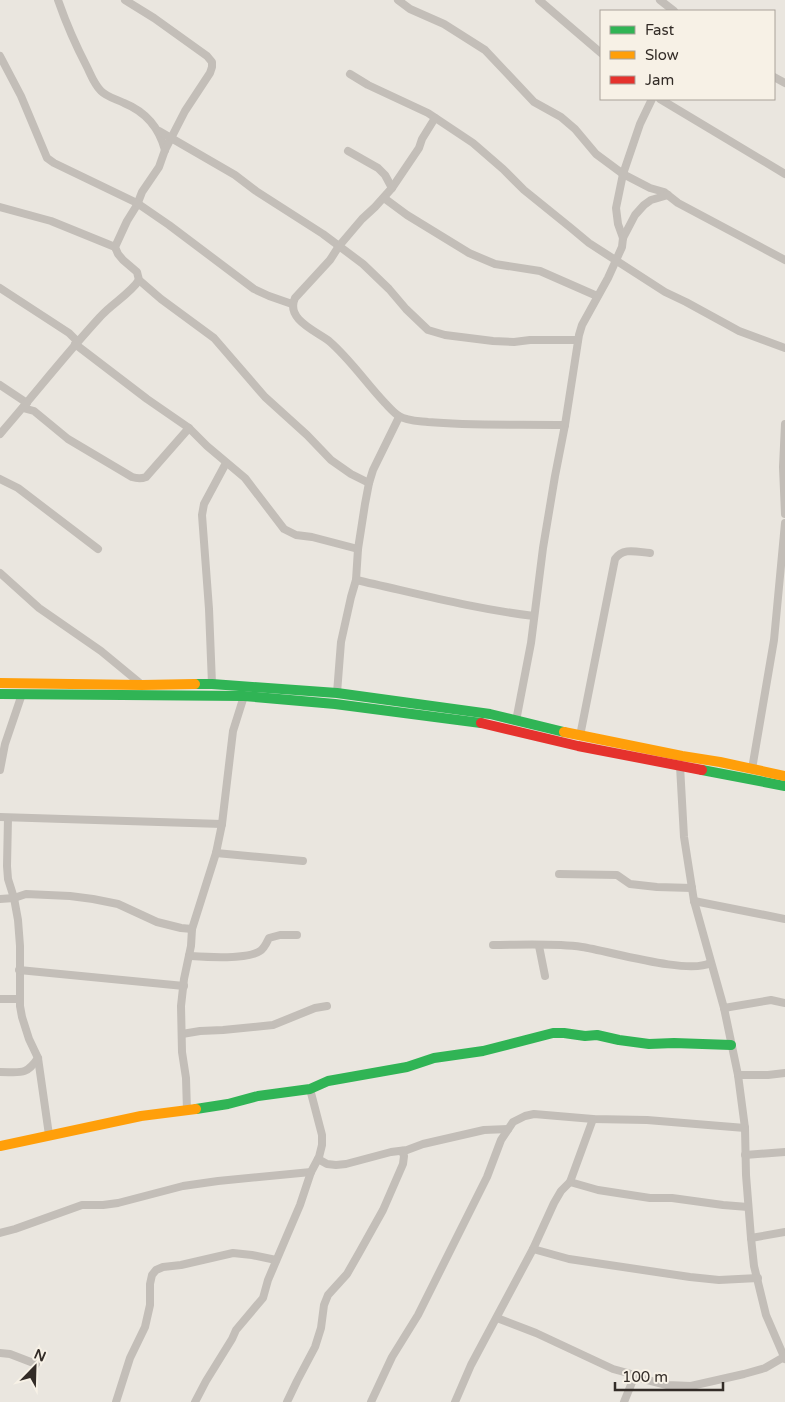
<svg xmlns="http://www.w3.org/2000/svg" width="785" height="1402" viewBox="0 0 785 1402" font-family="'Varela Round',sans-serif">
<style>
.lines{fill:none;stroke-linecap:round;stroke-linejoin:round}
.street{stroke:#c3beb8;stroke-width:8}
.fast{stroke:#30b455;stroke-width:10}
.slow{stroke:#ff9f0a;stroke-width:10}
.jam{stroke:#e5322d;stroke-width:10}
</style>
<rect width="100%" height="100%" fill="#eae6df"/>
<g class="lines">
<g class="street">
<path d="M58,0c8,23 18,46 29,67 4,8 7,17 14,24 6,6 15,8 23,12 22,9 35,24 41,47"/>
<path d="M125,0l29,18 53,38 5,6v5l-2,6 -25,38 -20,39 -6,17 -17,25 -5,13 -10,16 -12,26 3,7 5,6 14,12 2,8 22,19 53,39 51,59 42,38 24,25 20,14 18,9"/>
<path d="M398,0l12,9 34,15 41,26 49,52 27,15 14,12 21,25 27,20 27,14 14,4 14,11 107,57"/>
<path d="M539,0l62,53"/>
<path d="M660,0l14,11"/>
<path d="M0,56l21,40 26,62 7,5 83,40 32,22 85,64 15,7 23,8"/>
<path d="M350,74l18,11 60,28 45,30 30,26 21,21 47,38 18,15 76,49 21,10 53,29 46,17"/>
<path d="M774,77l11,6"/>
<path d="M660,99l125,75"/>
<path d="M159,131l76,44 21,16 67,43 40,30 26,25 17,20 22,21 17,5 48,6 21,1 16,-2h48"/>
<path d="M348,151l30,17 7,7 7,13 -17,19 -13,12 -23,27 -9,14 -35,38c-10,21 21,33 34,43 21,18 37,42 56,62 4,4 9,10 14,13 7,5 21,5 29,6 45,4 92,2 137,3"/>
<path d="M392,188l27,-40 3,-9 13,-21"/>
<path d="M384,198l23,17 62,38 26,11 45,7 57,25"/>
<path d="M0,207l51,14 64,26"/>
<path d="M623,238l-5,-14 -2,-16 7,-34 17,-50 12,-25"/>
<path d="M0,288l69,45 8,8"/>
<path d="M75,344l72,55 42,29 18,18 38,32 39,51 12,6 16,2 46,12"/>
<path d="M0,385l27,18"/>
<path d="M23,408l11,3 34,28 64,38c6,2 9,2 14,0l43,-49"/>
<path d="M785,424l-2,43 2,47"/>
<path d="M0,434c34,-39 65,-79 100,-117 11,-13 30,-23 39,-37"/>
<path d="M0,479l18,9 80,61"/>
<path d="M0,573l39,35 62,43 40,33"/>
<path d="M356,580c59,13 118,29 178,36"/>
<path d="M212,684l-3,-75 -7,-94 2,-11 22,-41"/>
<path d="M337,693l4,-51 10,-45 5,-17 2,-31 7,-45 4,-21 4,-13 26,-53"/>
<path d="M516,721l15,-78 12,-95 12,-72 10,-51 14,-90 3,-10 26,-47 14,-31 1,-9 12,-23 9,-10 7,-5 17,-5"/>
<path d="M580,736l35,-177c8,-12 22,-7 35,-6"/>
<path d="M680,766l4,71 10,64 30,107 14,67 7,53 1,47 5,63 3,28 12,49 19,44"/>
<path d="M752,769l22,-129 11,-117"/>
<path d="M0,770l5,-26 17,-50"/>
<path d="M0,817l222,7"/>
<path d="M8,818l-1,48 1,13 6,19 4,22 2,26v60l2,11 7,22 9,19 11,77"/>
<path d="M216,853l87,8"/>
<path d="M559,874l58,1 13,9 27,3 35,1"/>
<path d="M0,899l14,-1 12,-4 44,2 23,3 25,5 39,18 24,6 11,1"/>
<path d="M694,901l91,18"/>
<path d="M493,945c29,0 60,-2 89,2 27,4 107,28 128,16"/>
<path d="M539,946l6,30"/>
<path d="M189,956c16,1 58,4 71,-5 4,-2 7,-9 9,-13l11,-3h17"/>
<path d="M19,970l165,16"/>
<path d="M0,999h19"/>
<path d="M724,1008l47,-8 14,3"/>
<path d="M182,1034l18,-3 23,-1 50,-5 42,-17 12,-2"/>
<path d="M0,1072c20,0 26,4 38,-14"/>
<path d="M738,1075h30l17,-2"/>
<path d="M187,1111l-1,-33 -4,-26 -1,-46 3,-27 7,-33 1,-17 24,-76 6,-29 11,-93 11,-35"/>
<path d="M745,1155l40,-3"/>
<path d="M318,1159l9,5 9,1 10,-1 45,-12 16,-2 16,-6 61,-14 24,-1"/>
<path d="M570,1182l28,8 52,8h22l51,7 25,2"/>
<path d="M0,1233l15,-4 67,-24h21l15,-2 65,-17 35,-5 93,-9"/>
<path d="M751,1238l34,-6"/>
<path d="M533,1249l36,10 121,18 29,3 39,-2"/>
<path d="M497,1318l39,15 77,36 22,6 8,4 24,6 24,1 53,-12 21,-6 19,-11"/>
<path d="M0,1353l10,1 26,10"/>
<path d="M116,1402l14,-44 15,-31 5,-22v-21l2,-9 4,-5 7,-3 18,-2 52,-12 19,2 24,5"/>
<path d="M195,1402l11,-21 26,-42 4,-9 27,-32 5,-18 32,-75 11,-33 8,-15 3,-12v-10l-12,-46"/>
<path d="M287,1402l10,-21 18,-34 6,-19 3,-23 4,-10 19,-21 12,-21 24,-43 20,-46 1,-8 -2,-5"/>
<path d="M371,1402l21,-45 26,-42 69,-138 14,-37 12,-18 12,-6 9,-2 59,5 54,1 98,8"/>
<path d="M455,1402l16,-37 62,-116 21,-46 7,-12 9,-9 23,-63"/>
<path d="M624,1402l11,-27"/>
</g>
<g class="fast">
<path d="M195,684h17l125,9 153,21 74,18"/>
<path d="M0,694l244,2 91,8 146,19"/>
<path d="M702,770l83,16"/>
<path d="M196,1109l32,-5 30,-8 52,-7 18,-8 79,-14 27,-9 49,-7 70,-18h11l21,3 12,-1 22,5 30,4 25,-1 57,2"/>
</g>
<g class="slow">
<path d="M0,683l142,2 53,-1"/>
<path d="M564,732l118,24 38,6 65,14"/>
<path d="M0,1146l141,-30 55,-7"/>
</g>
<path class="jam" d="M481,723l97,23 124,24"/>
</g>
<rect x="600" y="10" width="175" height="90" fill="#f7f1e6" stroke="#a9a29a"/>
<rect x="610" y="26" width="25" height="8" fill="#30b455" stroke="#a9a29a"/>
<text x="645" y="35" font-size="15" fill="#332c27">Fast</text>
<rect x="610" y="51" width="25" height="8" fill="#ff9f0a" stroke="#a9a29a"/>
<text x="645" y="60" font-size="15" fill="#332c27">Slow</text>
<rect x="610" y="76" width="25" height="8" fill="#e5322d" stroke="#a9a29a"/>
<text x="645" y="85" font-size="15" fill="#332c27">Jam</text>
<g transform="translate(35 1367) rotate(23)" stroke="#f7f1e6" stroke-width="4" paint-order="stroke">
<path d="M0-4L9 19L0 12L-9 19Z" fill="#332c27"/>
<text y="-8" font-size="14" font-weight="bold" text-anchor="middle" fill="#332c27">N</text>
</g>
<path d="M615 1382v8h108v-8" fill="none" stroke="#332c27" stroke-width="2.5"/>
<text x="622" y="1382" font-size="15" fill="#332c27" stroke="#f7f1e6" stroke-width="4" paint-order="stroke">100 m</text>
</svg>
